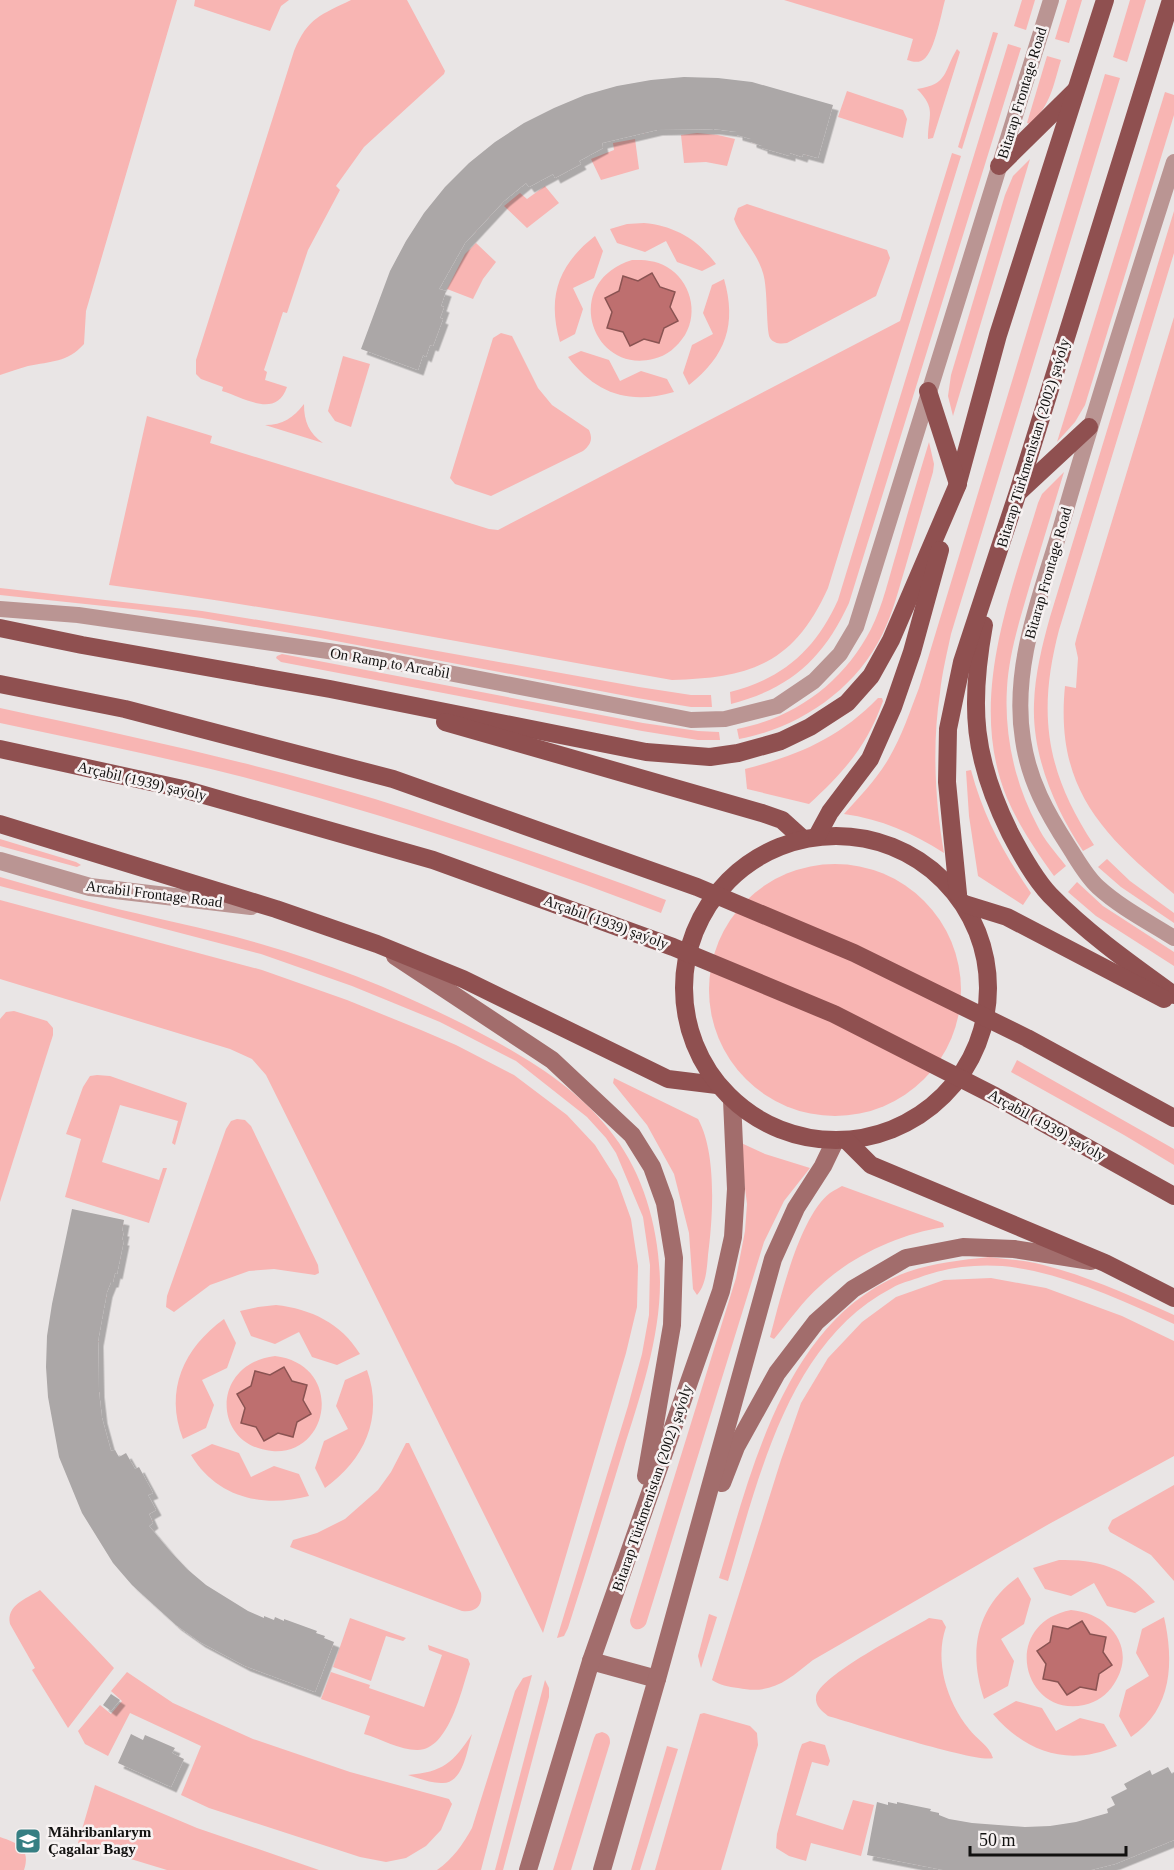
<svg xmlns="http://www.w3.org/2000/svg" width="1174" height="1870" viewBox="0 0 1174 1870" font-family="'Times New Roman',serif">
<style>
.green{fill:#f8b5b3}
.water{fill:#be6f6f;stroke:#8a5352;stroke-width:1.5}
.building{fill:#aba7a7;filter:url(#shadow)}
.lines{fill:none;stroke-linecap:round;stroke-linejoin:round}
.minor{stroke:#ba9593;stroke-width:16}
.tertiary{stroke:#ba9593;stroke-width:18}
.secondary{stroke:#a26d6c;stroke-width:18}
.primary{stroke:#8f5050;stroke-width:18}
.primary-bridge{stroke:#8f5050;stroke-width:18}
.labels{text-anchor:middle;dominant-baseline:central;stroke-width:5;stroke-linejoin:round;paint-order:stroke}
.street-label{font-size:15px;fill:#121110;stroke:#f7f2f2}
.poi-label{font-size:15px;font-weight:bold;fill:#121110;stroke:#f7f2f2;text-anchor:start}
</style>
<defs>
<filter id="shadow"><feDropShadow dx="5.5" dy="5.5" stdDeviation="0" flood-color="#0004"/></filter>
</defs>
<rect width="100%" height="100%" fill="#e9e5e5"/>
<g class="green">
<path d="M0,0h177l-91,311 -2,33c-17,19 -33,17 -56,22 -10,3 -19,6 -28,9z"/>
<path d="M195,0h94l-8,6 -11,25 -76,-25z"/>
<path d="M351,0h56l38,71 -1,3 -80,73 -28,39 4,4 -32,60 -21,63 -4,-1 -19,58 3,2 -2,8 22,7c-11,32 -42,11 -65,4l1,-4 -22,-8 -5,-5v-14l98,-309c14,-34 27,-36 57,-51z"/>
<path d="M784,0h161c-4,14 -11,57 -24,61 -5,2 -10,0 -14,-1l6,-21z"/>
<path d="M1022,0h13l-9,30 -12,-4z"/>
<path d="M1067,0h15l-13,43 -14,-4z"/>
<path d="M1130,0h16l-19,62 -14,-5z"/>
<path d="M993,32l5,1 -36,116 -4,-2z"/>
<path d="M1008,44l13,4 -172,555c-26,56 -58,85 -118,101l-1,-12c53,-13 86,-43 108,-92z"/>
<path d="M957,49l3,3 -27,86 -5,1c0,-24 9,-30 -11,-50 32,-5 26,-17 40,-40z"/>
<path d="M1047,56l14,4c-8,26 -10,45 -31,64l-3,-1z"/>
<path d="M1105,74l15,4 -169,556c-4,19 -9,39 -11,59 -8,52 -5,108 4,160 -31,-20 -63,-34 -100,-39 16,-18 33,-35 45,-56 13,-22 21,-47 30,-70z"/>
<path d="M847,91l56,19 4,9 -4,19 -65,-21z"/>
<path d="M1165,92l9,3v20l-89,290 -10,17 -18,20z"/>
<path d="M697,133l21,2 17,4 -8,27 -21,-4 -22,1 -3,-28z"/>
<path d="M635,139l4,30 -38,11 -10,-21 23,-9 -1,-7z"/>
<path d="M952,153l9,3 -133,432c-34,76 -78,90 -156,92 -187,-33 -374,-70 -563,-95l38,-169 65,20 -2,7 279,86 9,1 402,-209z"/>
<path d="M1030,159l-77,257 -5,-20 3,-21 54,-180 8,-19z"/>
<path d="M545,186l14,17 -32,25 -23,-22 16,-13 7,6z"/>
<path d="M747,204l140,46 3,8 -14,38 -89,47c-6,1 -13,1 -17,-5 -4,-7 -2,-50 -7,-65 -6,-21 -23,-36 -29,-54l4,-11z"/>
<path d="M1174,211v42l-115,377c-22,84 -13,142 35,215l-11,6c-28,-42 -51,-95 -49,-147 1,-30 8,-58 16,-87z"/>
<path d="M644,223c31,3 53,16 72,41l-14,7 -25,-9 -11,-21 -21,11 -28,-9 -7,-14 17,-5z"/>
<path d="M595,236l8,15 -9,27 -21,10 10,21 -8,25 -15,8c-13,-45 -2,-77 35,-106z"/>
<path d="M476,243l20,19 -13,17 -10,20 -26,-10 18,-35z"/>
<path d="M632,260c12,0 24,0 35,7 23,13 32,45 18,68 -8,12 -18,21 -32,24 -62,15 -92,-77 -21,-99z"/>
<path d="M724,279c13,45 2,77 -35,106l-6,-12 9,-28 21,-11 -10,-21 9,-28z"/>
<path d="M1174,317v577c-73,-60 -119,-107 -109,-208l11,2 2,-30 -3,-14 2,-8z"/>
<path d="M501,333l11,3 26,52 14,17 37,25c4,9 2,15 -6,21l-92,45 -36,-12 -5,-6 43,-140z"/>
<path d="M581,351l28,9 11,21 21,-10 26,8 7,13c-45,13 -78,2 -106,-35z"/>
<path d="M343,356l27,8 -19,63 -16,-6 -7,-10z"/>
<path d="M304,404c0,18 5,29 19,39l-58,-18c18,0 28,-7 39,-21z"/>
<path d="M929,442l5,22 -1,8c-9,31 -18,62 -27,93 -7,23 -13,48 -24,70 -27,55 -83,93 -143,104l-2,-10c58,-11 107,-47 134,-100 12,-24 18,-52 26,-78 10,-36 21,-73 32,-109z"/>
<path d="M1064,472c-11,36 -22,73 -33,109 -10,35 -22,71 -24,107 -3,47 8,96 30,137 7,15 19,28 29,41l-12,10c-18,-25 -35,-50 -47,-78 -40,-97 3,-202 31,-295l4,-9z"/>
<path d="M0,588l202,23 118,19 319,57 52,8h20l1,12h-21l-54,-9 -317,-60 -118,-20 -60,-8 -142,-15z"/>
<path d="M282,654l361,69 55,8 21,1 1,8h-22l-56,-9 -361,-69 -5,-4 1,-2z"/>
<path d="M878,698h4l1,3c-16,45 -39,71 -74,103l-62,-15 -2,-20c54,-14 94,-31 133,-71z"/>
<path d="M0,708c126,27 252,54 375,91 98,31 195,65 291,101l-5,13c-137,-52 -276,-99 -418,-136 -80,-20 -162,-37 -243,-54z"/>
<path d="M971,770c13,48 32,82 60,123l-8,12 -45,-29 -9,-60 -3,-45z"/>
<path d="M0,839l76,23 5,3 -4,2 -77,-21z"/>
<path d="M1107,859l23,22 44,32v10l-53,-36 -23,-20z"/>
<circle cx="835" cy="990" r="126"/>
<path d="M0,877c33,9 65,19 98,27 54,14 109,24 163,40 76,22 152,53 221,90 49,26 99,57 132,102 31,41 45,95 46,146 0,57 -20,115 -37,169 -18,59 -36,118 -55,177l-4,8 -7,2 71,-232 14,-52 7,-39 1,-50 -7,-48 -27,-64 -10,-15 -19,-21 -71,-56 -76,-39 -88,-36 -91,-32 -261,-68z"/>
<path d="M1077,882l26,24 71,46v14l-78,-50 -28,-24z"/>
<path d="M0,900l262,70 85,30 74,30 35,15 58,30 53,40 28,30 22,35 14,39 7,47 -1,41 -11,46 -83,280 -277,-558 -14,-16 -22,-10 -230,-70z"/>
<path d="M14,1011l33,10 6,7v7l-53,167v-183l6,-7z"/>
<path d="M1017,1060l157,89v16l-50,-30 -113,-63z"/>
<path d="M97,1075l13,1 77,27 -12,42 -3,-2 6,-22 -58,-16 -18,57 57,18 4,-12h4l-18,55 -84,-26 16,-58 -15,-5 17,-47 7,-11z"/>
<path d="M614,1078l84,41c19,34 15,98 10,136 -1,13 -2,30 -11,40l-4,-6 -4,-56 -15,-59 -27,-49 -34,-42z"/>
<path d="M237,1119l8,1 6,6 67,139 1,8 -4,2 -41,-6 -25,2 -39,14 -36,27 -8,-5 1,-11 59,-167 5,-8z"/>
<path d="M739,1142l26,12 45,14 -26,33 -20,41 -118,382c-6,9 -16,6 -16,-4l106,-342 9,-47 2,-27z"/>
<path d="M842,1186l101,37 1,4c-44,7 -91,28 -124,59 -17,15 -31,35 -46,53l-4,-2c10,-37 29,-120 60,-144 4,-3 9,-5 12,-7z"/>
<path d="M989,1257c15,2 31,3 46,6 48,11 94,32 139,52v9c-45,-21 -92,-42 -140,-53 -39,-9 -79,-7 -116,7 -9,3 -18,5 -26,10 -103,53 -134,191 -164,293l-9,-3c31,-103 63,-243 168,-297 32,-17 67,-20 102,-24z"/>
<path d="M991,1278l55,10 76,28 52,25v115l-125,68 -236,136c-25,20 -41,35 -75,28 -10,-1 -18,-3 -26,-8l69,-220 20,-57 27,-45 34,-36 34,-25 48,-17z"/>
<path d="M276,1305c35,4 65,18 84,49l-23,11 -25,-8 -13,-25 -24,12 -24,-8 -11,-25 18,-4z"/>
<path d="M224,1319l12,24 -9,25 -25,12 12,25 -8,23 -23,11c-19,-49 1,-91 41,-120z"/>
<path d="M275,1356c70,9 55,100 -3,95 -60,-5 -62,-87 3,-95z"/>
<path d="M367,1370c17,48 -3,90 -42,118l-10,-20 9,-27 24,-12 -12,-23 9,-26z"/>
<path d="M406,1443h3l72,150c2,13 -6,20 -19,18l-172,-64 3,-7 24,-7 28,-14 33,-29 13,-18z"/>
<path d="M212,1444l27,9 12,24 23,-11 25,8 10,22c-46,12 -92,2 -118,-41z"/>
<path d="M1174,1485v96l-23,-26 -41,-23 -2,-4 4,-8z"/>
<path d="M1059,1560c43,-1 68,9 96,42l-20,11 -28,-7 -13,-23 -23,13 -26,-7 -12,-21z"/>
<path d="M1018,1577l13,22 -7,25 -23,15 13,22 -6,25 -24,13c-16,-47 -8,-92 34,-122z"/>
<path d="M40,1590l74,78 -46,60 -36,-58 3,-2 -25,-44c-4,-19 16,-25 30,-34z"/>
<path d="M1071,1610c38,3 67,38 43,74 -7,11 -17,18 -30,21 -61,13 -85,-81 -13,-95z"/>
<path d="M709,1614l8,3 -16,51 -3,-12z"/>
<path d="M1164,1617c10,44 9,92 -33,120l-12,-21 7,-26 23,-14 -13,-23 6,-24z"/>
<path d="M350,1618l56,20 -3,3 -17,-5 -15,45 -38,-14z"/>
<path d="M929,1618l13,2 4,7c-12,34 1,75 23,102 8,11 20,16 24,29 -15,6 -140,-35 -165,-42 -6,-5 -13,-10 -12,-19 2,-21 93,-67 113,-79z"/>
<path d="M428,1645l40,14 2,5c-8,24 -21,87 -53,86 -17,0 -36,-11 -53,-16l6,-18 -49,-17 10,-27 39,13 -1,3 55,19 18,-52 -13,-5z"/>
<path d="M127,1672l46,31 80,36 97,33 99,27 3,5 -11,26 -15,16 -20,12 -20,4 -26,-5 -151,-49 -28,-13 20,-49 -71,-33 -22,43 -23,-12 -7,-13 22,-26 11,9 11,-13 -11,-10z"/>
<path d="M532,1675l-51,195h-44c16,-11 26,-26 35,-42l43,-137 8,-13z"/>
<path d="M545,1680l4,8v9l-46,173h-8z"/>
<path d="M1016,1701l26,7 14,23 24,-13 24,6 13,22c-48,21 -91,7 -124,-32z"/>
<path d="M704,1713l46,13 7,7 1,12 -37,125h-66l45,-156z"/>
<path d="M602,1732c6,2 8,4 8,11l-39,127h-18l41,-132 2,-4z"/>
<path d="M472,1734c-5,16 -9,51 -31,49 -11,0 -23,-5 -33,-8 35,-3 45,-12 64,-41z"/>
<path d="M810,1741l15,4 5,16 -2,5 -16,-4 -16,53 47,15 10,-30 21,5 -13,51 -50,-13 -5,18 -17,-5 -13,-8 1,-14 22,-82 3,-8z"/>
<path d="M667,1746l11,3 -38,121h-9z"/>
<path d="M95,1785l102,43 122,42h-152l-89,-27z"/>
<path d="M0,1837c18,6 31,12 24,33h-24z"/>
</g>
<g class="water">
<path d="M652,273l8,14 15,5 -5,15 8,14 -14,7 -5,15 -15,-4 -14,7 -7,-14 -16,-4 5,-16 -7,-14 14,-7 4,-15 15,5z"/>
<path d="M284,1367l8,14 15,4 -4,15 8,14 -14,8 -4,15 -15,-4 -14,8 -8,-14 -15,-4 4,-15 -8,-14 14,-8 4,-15 15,4z"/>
<path d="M1082,1621l8,13 16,3 -3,15 9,13 -13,9 -3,16 -16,-3 -13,8 -9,-13 -15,-3 3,-15 -9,-13 13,-9 3,-16 15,3z"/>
</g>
<g class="building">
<path d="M684,77l34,1 34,4 81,23 -15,53 -15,-4 -1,3 -12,-4v3l-28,-8v-2l-11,-4v-3l-14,-4v-3l-23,-3 -57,1 -55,13 1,5 -24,13 2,3 -26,14 -2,-4 -24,13 -3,-4 -22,18 -39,42 -26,46 7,2 -5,15 3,1 -4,11 3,1 -10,27 -3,-1 -4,12 -3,-2 -5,15 -57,-21 29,-78 16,-30 18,-28 21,-26 24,-24 26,-21 29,-19 30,-15 31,-13 32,-9 34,-6z"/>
<path d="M72,1209l52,11 -2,11h2l-2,9h2l-7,34 -2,-1 -2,9h-2l-4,10 -9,49 1,51 3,26 9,33 4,-1 4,7 7,-4 9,16 4,-2 14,26 -5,2 8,15 -7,4 4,9 -4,3 21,25 17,18 19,16 42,26 16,7v-2l10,4 1,-3 9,4v-2l33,12 -1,2 9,3 -1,2 10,4 -19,50 -70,-26 -45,-24 -24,-17 -44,-40 -19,-22 -31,-50 -23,-56 -11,-60 -2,-30 1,-31 5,-32z"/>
<path d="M111,1694l9,6 -9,11 -8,-6z"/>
<path d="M131,1734l12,6 2,-5 30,13 -3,5 12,6 -13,28 -53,-24z"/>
<path d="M1168,1767l4,7 2,-2v68l-59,24 -24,6h-148l-76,-15 10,-53 11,3v-3l9,2v-2l34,7 -1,2 9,2v2l10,4 23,4 53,4 25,-1 26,-4 32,-9 -1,-4 8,-4 -4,-8 16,-8 -3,-5 26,-14 2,5z"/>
</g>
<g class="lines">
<g class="minor">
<path d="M1174,162c-39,122 -78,242 -113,365 -20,68 -50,140 -38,213 6,41 24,73 46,107 9,14 17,29 29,40 23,21 51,35 76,51"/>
<path d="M0,609l78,6 278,40 335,65 34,-1 52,-13 37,-25 26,-27 16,-27 195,-627"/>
</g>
<path class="tertiary" d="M0,861l90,26 161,19"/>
<g class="secondary">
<path d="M395,956l157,104 80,75 20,32 13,36 9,55 -2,67 -26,151"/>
<path d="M722,1483l14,-36 41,-74 39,-51 37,-33 53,-31 57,-11 51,2 77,12"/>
<path d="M591,1661l66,18"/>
<path d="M528,1870l63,-209 130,-370 12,-54 3,-48 -4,-89"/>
<path d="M602,1870l55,-191 116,-420 23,-51 27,-42 12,-25"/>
</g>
<g class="primary">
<path d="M999,166l76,-75"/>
<path d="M957,486l41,-151 107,-335"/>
<path d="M1020,491l69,-64"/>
<path d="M984,625c-15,82 -11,133 26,208 11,21 24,45 40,62 37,38 81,69 124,100"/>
<path d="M0,628l82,17 248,44 316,63 64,5 28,-4 43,-12 29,-14 37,-24 24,-27 20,-36 67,-156 -30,-93"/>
<path d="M445,722l317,91 20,7 21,19"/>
<path d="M0,824l276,85 101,35 86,35 205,100 49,6"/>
<circle cx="836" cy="988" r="152"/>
<path d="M817,836l13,-24 40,-53 23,-52 19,-55 28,-102"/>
<path d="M958,894l-11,-112 1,-53 14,-67 56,-170 153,-492"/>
<path d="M965,904l42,13 157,82"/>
<path d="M847,1141l24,24 234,98 69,35"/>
</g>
<g class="primary-bridge">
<path d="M0,684l125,25 268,70 304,108 157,66 173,85 147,80"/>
<path d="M0,749l183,40 250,71 240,87 161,67 161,82 179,100"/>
</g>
</g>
<defs>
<symbol id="school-square" viewBox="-11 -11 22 22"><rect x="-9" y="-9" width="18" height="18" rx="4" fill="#367f83" stroke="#f7f2f2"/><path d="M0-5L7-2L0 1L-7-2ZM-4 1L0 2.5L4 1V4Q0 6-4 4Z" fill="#fff"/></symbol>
</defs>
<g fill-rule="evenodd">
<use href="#school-square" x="13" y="1826" width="30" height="30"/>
</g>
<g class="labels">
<g class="street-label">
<text transform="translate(1022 93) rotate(-73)">Bitarap Frontage Road</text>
<text transform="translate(1033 443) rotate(-73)">Bitarap Türkmenistan (2002) şaýoly</text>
<text transform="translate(1048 573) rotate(-74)">Bitarap Frontage Road</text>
<text transform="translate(390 663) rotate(10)">On Ramp to Arcabil</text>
<text transform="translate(142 781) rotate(13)">Arçabil (1939) şaýoly</text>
<text transform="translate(154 894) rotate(7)">Arcabil Frontage Road</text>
<text transform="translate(606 922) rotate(20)">Arçabil (1939) şaýoly</text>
<text transform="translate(1047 1125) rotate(29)">Arçabil (1939) şaýoly</text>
<text transform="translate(652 1488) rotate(-71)">Bitarap Türkmenistan (2002) şaýoly</text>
</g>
<g class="poi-label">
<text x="48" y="1832">Mähribanlarym<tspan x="48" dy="17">Çagalar Bagy</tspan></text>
</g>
</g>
<path d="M970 1846v9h156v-9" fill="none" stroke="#121110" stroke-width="3"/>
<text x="979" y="1846" font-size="18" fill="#121110" stroke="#f7f2f2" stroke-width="4.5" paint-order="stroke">50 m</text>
</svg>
